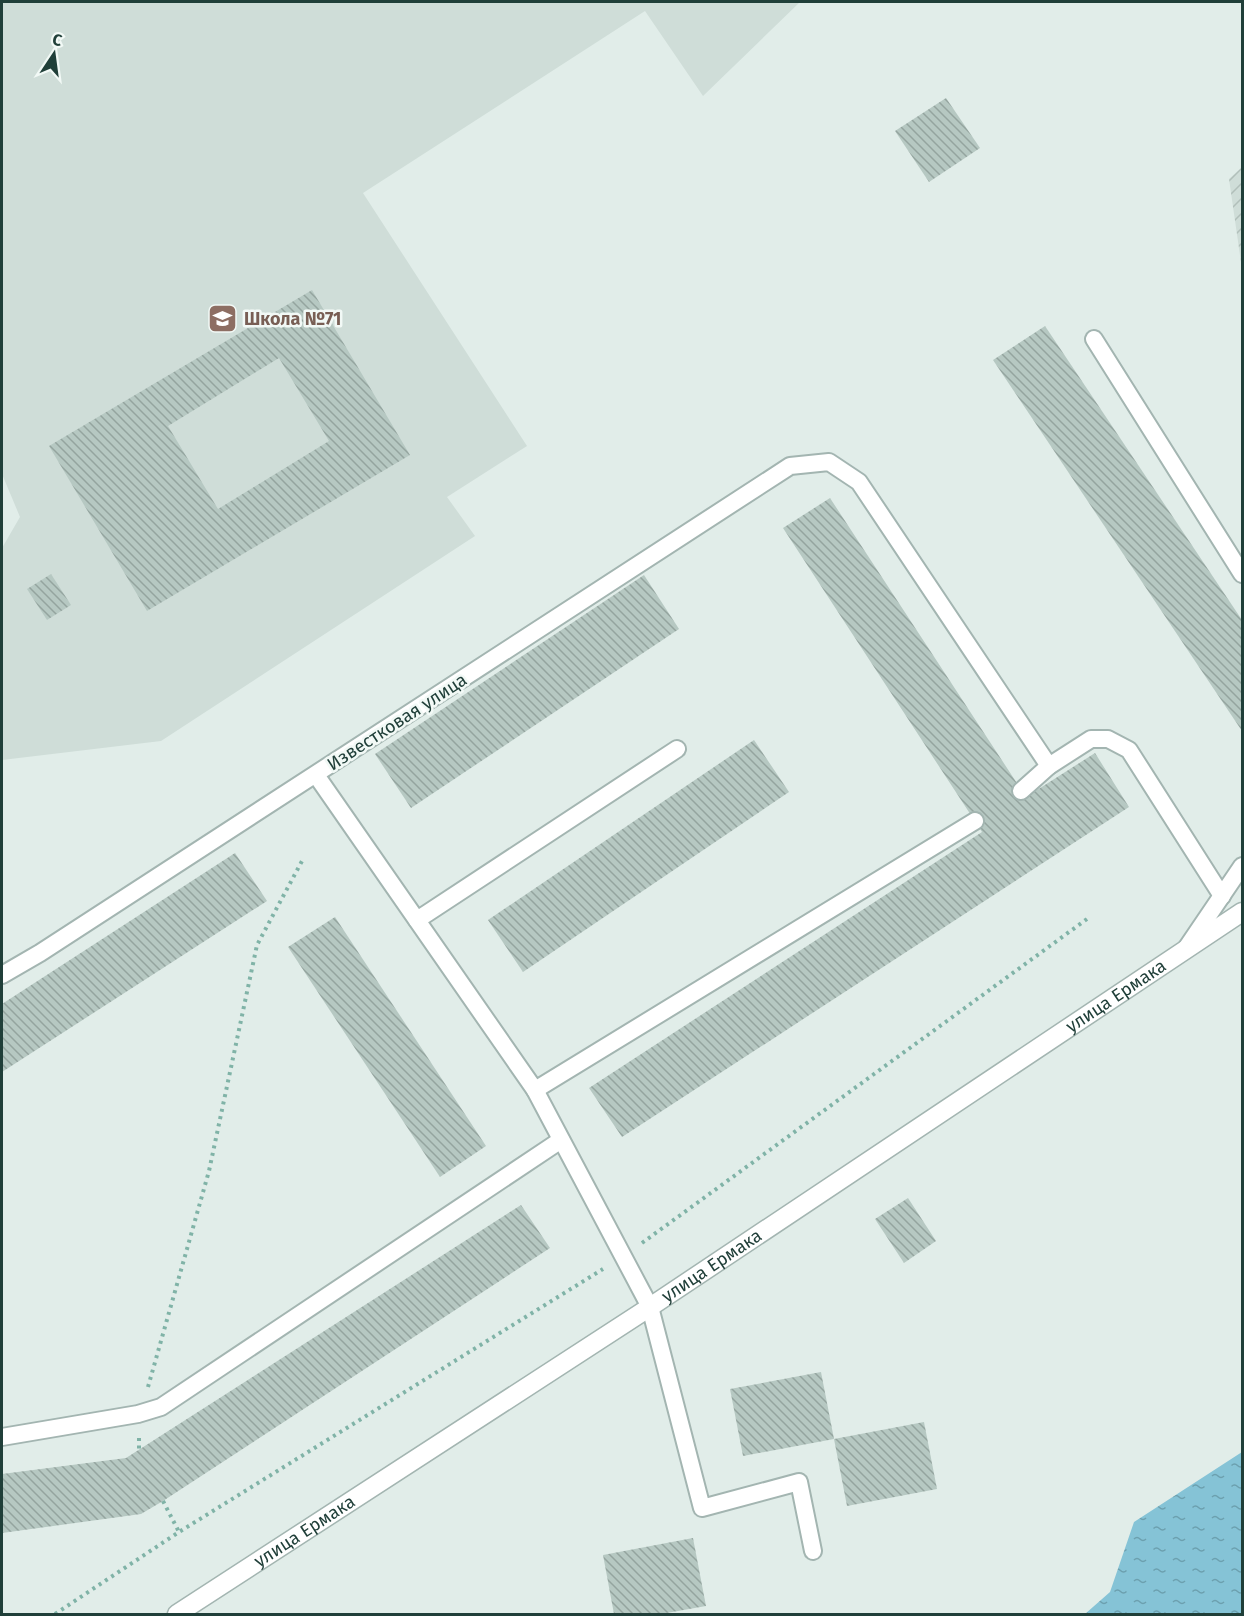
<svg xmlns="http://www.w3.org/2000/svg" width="1244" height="1616" viewBox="0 0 1244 1616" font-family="'Fira Sans',sans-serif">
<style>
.built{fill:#cfddd8}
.industrial{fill:url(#industrial-furrows)}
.water{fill:url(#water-ripples)}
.building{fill:url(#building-back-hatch);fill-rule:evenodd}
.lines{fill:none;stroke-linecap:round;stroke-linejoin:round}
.lane-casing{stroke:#a3b5b1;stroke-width:20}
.street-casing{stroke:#a3b5b1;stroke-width:21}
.path{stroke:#80b3a7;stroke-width:4;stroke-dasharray:3 4.5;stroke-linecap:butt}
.lane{stroke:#fff;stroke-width:16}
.street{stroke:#fff;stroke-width:18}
.labels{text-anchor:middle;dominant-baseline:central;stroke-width:5;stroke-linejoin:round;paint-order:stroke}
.education-label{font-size:18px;font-weight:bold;fill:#785e54;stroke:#f2f9f6;text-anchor:start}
.street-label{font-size:18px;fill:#203f39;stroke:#f2f9f6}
</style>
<defs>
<pattern id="industrial-furrows" width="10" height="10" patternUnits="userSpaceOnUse" patternTransform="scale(1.5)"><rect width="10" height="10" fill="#cfddd8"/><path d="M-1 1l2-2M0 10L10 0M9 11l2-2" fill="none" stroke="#b1bfba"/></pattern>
<pattern id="water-ripples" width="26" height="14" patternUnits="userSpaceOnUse" patternTransform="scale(1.5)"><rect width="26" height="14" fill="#85c3d6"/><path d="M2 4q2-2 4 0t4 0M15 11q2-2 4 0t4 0" fill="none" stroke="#6ca0af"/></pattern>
<pattern id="building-back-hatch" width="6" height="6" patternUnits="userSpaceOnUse" patternTransform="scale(1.5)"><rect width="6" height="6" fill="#b6c8c2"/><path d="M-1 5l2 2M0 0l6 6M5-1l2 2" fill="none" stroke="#94a49f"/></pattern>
</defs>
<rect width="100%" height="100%" fill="#e1ede9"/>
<path class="built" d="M2,2h798l-97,94 -58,-85 -282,182 164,253 -80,51 28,39 -314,205 -159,19v-212l18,-31 -18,-43z"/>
<path class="industrial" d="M1242,167v102l-13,-90z"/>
<path class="water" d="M1242,1452v162h-157l25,-22 24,-70z"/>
<g class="building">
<path d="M946,98l34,50 -51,34 -34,-51z"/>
<path d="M312,290l98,165 -263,156 -98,-165zM279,358l50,83 -111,68 -50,-83z"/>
<path d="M1045,326l197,294v111l-249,-371z"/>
<path d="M830,498l196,299 69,-44 34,54 -507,330 -33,-49 393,-256 -199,-304z"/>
<path d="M51,574l20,31 -24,15 -20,-31z"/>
<path d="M644,575l35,54 -268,179 -36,-54z"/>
<path d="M754,740l35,52 -266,180 -35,-52z"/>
<path d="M235,853l32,48 -265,171v-68z"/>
<path d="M335,917l151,229 -46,31 -152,-230z"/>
<path d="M908,1198l28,43 -32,22 -29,-44z"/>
<path d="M521,1205l29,43 -387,253 -22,13 -139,19v-59l124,-16z"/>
<path d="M821,1372l13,67 -91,17 -13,-67z"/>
<path d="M924,1422l13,67 -90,17 -13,-67z"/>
<path d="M693,1538l13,68 -45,8h-47l-11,-59z"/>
</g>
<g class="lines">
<defs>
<g id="lane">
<path d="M1094,339l148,235"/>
<path d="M316,775l219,315 115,217 52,201 97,-26 14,69"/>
<path d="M1021,791l28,-25 42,-27h17l21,11 93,146"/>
<path d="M417,920l260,-171"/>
<path d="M1187,947l55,-81"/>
<path d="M2,975l38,-22 750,-487 39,-4 30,20 190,284"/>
<path d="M535,1090l440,-269"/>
<path d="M2,1437l136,-23 23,-7 400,-267"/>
</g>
<g id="street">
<path id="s1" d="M177,1614l473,-307 592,-395"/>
</g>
</defs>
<use href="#lane" class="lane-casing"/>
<use href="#street" class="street-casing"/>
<g class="path">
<path d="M642,1243l445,-324"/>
<path d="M148,1387l61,-216 48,-226 45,-84"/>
<path d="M139,1438v12"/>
<path d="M163,1501l16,31"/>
<path d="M55,1614l124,-82 424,-263"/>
</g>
<use href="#lane" class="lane"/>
<use href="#street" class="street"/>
</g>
<defs>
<symbol id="school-square" viewBox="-11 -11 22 22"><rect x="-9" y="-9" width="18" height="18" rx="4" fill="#8d6e63" stroke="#f2f9f6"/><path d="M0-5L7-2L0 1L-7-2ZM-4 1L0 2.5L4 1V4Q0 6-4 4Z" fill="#fff"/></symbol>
</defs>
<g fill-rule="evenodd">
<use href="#school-square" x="206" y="302" width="33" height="33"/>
</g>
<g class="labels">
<g class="education-label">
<text x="244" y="319">Школа №71</text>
</g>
<g class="street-label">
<text transform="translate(397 722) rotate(-33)">Известковая улица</text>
<text stroke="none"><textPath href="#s1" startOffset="1124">улица Ермака</textPath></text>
<text stroke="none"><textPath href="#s1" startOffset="638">улица Ермака</textPath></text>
<text stroke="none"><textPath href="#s1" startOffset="152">улица Ермака</textPath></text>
</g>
</g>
<rect width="1244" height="1616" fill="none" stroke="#203f39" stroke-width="6"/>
<g transform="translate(54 54) rotate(13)" stroke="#f2f9f6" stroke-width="4.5" paint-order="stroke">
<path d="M0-4.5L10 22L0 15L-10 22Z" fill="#203f39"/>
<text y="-9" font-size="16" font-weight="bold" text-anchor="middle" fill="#203f39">С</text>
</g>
</svg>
